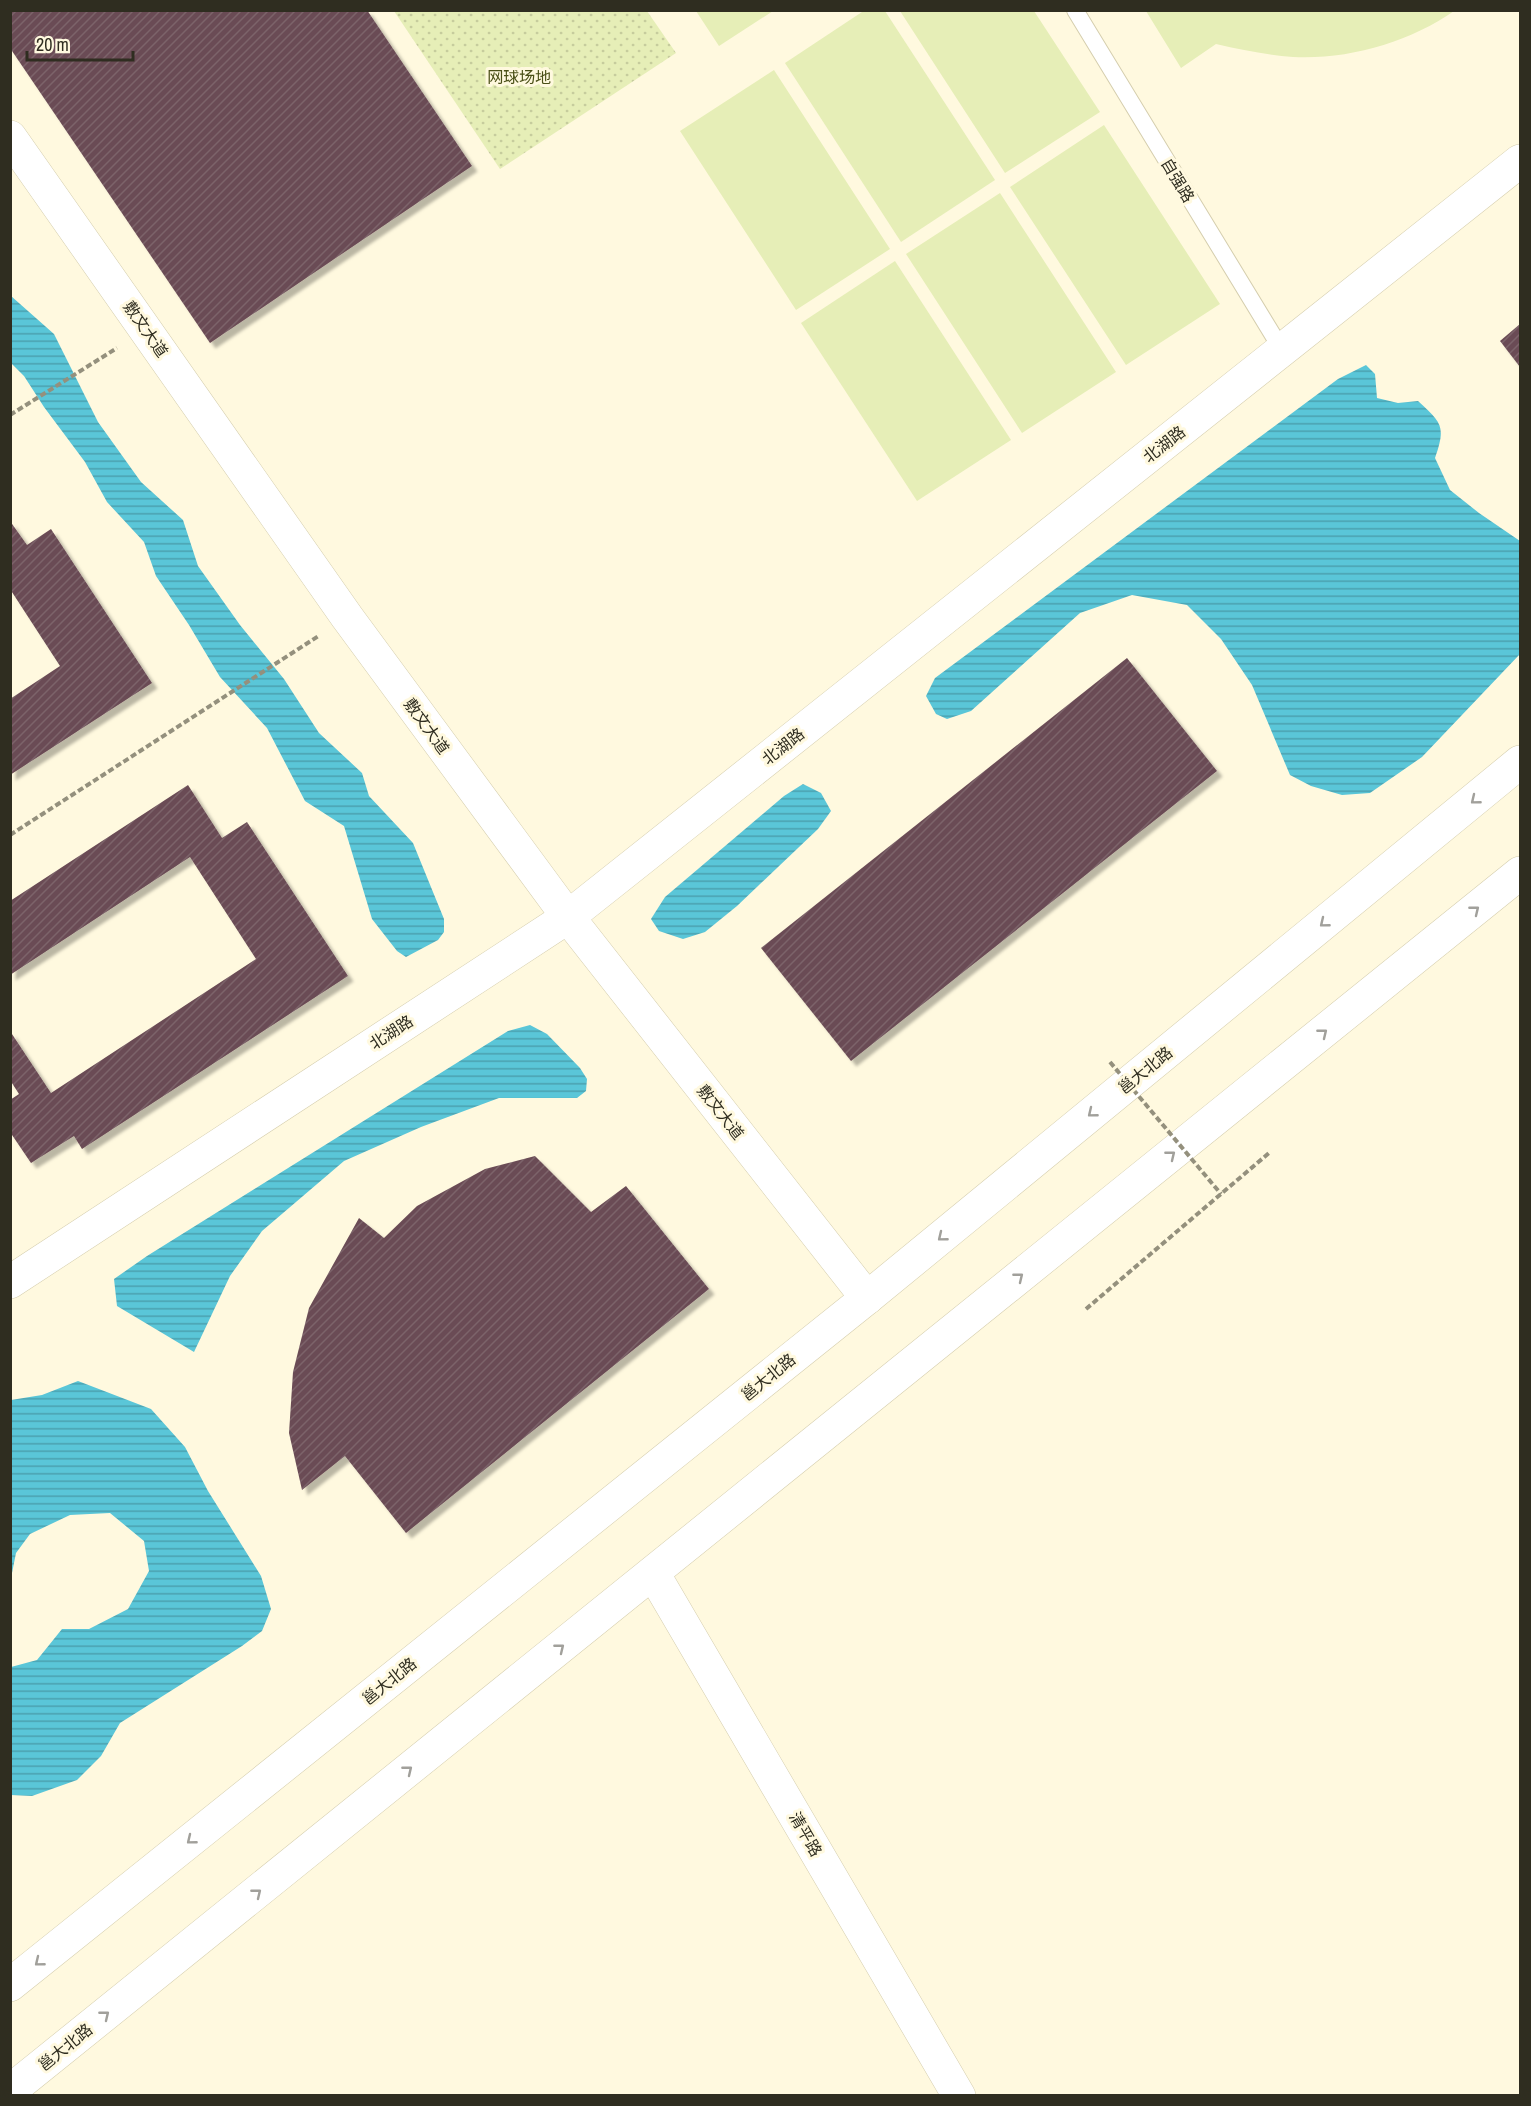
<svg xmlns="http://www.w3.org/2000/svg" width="1531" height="2106" viewBox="0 0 1531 2106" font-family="'Archivo Narrow','Noto Sans SC',sans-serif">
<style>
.green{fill:#e6eeb7}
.park{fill:url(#park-dots)}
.water{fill:url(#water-rules)}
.building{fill:url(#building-hatch);filter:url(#shadow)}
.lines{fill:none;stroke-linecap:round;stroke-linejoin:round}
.service-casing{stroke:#d5ceae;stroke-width:18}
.minor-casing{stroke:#d5ceae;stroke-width:34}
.tertiary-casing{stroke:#d5ceae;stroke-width:34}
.path{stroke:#94907d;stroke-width:4;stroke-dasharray:6 3;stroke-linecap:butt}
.service{stroke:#fff;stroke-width:16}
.minor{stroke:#fff;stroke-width:33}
.tertiary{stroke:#fff;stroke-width:33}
.path-bridge{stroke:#94907d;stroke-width:4;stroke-dasharray:6 3;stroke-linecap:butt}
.oneway{stroke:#a1a09b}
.labels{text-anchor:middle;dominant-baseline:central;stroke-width:6;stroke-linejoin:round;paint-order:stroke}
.park-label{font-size:16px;fill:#4b5017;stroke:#fff9df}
.street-label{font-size:16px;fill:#2f2d20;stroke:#fff9df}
</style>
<defs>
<pattern id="park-dots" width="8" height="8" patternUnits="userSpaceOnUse" patternTransform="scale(1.5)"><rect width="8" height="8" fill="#e6eeb7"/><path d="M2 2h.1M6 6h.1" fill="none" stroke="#c6cc9d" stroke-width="1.8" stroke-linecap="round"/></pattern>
<pattern id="water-rules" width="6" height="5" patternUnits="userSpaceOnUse" patternTransform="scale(1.5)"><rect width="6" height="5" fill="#5ac6d8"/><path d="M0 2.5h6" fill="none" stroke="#4ba1af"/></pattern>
<pattern id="building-hatch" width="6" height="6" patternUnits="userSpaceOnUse" patternTransform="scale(1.5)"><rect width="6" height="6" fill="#6a4c55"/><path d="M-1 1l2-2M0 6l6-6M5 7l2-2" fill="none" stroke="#7b636a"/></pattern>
<filter id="shadow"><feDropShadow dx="5.5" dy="5.5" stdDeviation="1.5" flood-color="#0004"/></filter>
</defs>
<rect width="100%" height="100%" fill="#fff9df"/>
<g class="green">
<path d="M865,10l20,1 110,169 -94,62 -116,-179z"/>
<path d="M696,11h77l-54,35z"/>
<path d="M900,11h134l66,101 -95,61z"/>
<path d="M1146,11h308c-44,31 -106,49 -161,46 -26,-2 -51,-7 -77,-13l-35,24z"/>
<path d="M774,70l116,179 -94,61 -116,-179z"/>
<path d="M1104,125l116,179 -94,61 -116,-178z"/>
<path d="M1000,193l116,179 -94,61 -116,-179z"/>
<path d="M895,261l116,179 -94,61 -116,-178z"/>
</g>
<path class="park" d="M394,11h253l29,42 -176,116z"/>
<g class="water">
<path d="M11,296l43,38 44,88 43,60 42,38 15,46 42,59 44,54 35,54 43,40 7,23 44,47 31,76v13l-6,8 -32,17 -9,-6 -25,-32 -28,-93 -39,-25 -38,-73 -47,-51 -31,-52 -33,-49 -12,-34 -37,-40 -22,-40 -41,-55 -20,-31 -13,-13z"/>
<path d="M1366,365l9,9 2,24 21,5 20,-2c24,22 28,25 17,57l15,32 29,23 41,28v113l-98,103 -52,36 -28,2 -31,-9 -21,-11 -38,-90 -31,-46 -34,-34 -55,-10 -52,18 -109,98 -24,8 -11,-5 -10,-18 9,-18 403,-299z"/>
<path d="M803,784l18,9 10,18 -13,18 -81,77 -32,26 -22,7 -24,-8 -8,-12 14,-22 119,-101z"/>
<path d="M530,1025l17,9 33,34 7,11 -1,12 -9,7h-78l-78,29 -77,34 -82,70 -32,45 -36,76 -77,-46 -3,-27 33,-23 361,-225z"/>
<path d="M78,1381l73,28 34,38 23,44 53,85 10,33 -9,22 -20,15 -122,77 -19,33 -24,24 -45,16 -21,-1v-128l26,-7 25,-31h27l39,-20 21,-38 -5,-30 -34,-28 -40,2 -40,19 -14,19 -5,25v-178l31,-5z"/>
</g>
<g class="building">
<path d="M10,10h357l105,156 -262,177 -200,-295z"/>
<path d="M1520,324v43l-20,-26z"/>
<path d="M10,521l17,24 24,-16 101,154 -142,92v-76l50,-33 -50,-77z"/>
<path d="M1127,658l90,113 -366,290 -90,-113z"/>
<path d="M188,785l34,53 25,-16 101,154 -266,173 -8,-13 -43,27 -21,-31v-32l9,-6 -9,-14v-49l41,62 205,-134 -66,-102 -180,118v-74z"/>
<path d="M535,1156l56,56 35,-26 83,103 -303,244 -61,-77 -43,34 -13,-57 4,-61 16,-64 50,-90 25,20 33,-32 68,-37z"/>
</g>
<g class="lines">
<defs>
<path id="service" d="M1075,10l207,340"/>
<g id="minor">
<path d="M10,137l337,480 221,300 299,381"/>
<path d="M10,1282l558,-365 952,-756"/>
</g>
<g id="tertiary">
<path d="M653,1573l306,523"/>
<path d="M10,1985l857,-687 653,-536"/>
<path d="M10,2091l1510,-1218"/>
</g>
</defs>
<use href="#service" class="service-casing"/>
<use href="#minor" class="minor-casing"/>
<use href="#tertiary" class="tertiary-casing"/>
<g class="path">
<path d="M10,415l107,-67"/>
<path d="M10,835l310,-200"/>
<path d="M1086,1309l183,-156"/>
</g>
<use href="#service" class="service"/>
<use href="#minor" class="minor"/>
<use href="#tertiary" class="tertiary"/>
<path class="path-bridge" d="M1110,1062l111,132"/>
</g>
<defs><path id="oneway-chevron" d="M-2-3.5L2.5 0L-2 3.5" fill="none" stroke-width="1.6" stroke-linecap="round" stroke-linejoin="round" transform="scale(1.5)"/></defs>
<g class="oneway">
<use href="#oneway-chevron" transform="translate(1475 800) rotate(141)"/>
<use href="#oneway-chevron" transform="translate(1475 910) rotate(-39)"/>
<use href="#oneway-chevron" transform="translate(1324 923) rotate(141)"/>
<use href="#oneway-chevron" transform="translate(1323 1033) rotate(-39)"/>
<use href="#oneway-chevron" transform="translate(1092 1113) rotate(141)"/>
<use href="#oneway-chevron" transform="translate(1171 1155) rotate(-39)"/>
<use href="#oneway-chevron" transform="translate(942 1237) rotate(141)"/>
<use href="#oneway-chevron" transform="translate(1019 1277) rotate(-39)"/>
<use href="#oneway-chevron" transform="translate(560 1648) rotate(-39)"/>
<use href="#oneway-chevron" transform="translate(408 1770) rotate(-39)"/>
<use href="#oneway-chevron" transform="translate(191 1840) rotate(141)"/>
<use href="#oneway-chevron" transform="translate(257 1893) rotate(-39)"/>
<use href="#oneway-chevron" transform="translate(39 1962) rotate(141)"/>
<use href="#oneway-chevron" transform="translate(105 2015) rotate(-39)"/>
</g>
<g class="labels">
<g class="park-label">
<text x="519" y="77">网球场地</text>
</g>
<g class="street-label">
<text transform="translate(1178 180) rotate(59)">自强路</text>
<text transform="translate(146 329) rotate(55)">敷文大道</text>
<text transform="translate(1164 444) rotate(-38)">北湖路</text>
<text transform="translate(427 726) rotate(54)">敷文大道</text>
<text transform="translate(783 746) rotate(-38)">北湖路</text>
<text transform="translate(391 1032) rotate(-33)">北湖路</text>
<text transform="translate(1145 1070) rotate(-39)">邕大北路</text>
<text transform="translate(721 1112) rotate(52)">敷文大道</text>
<text transform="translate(768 1377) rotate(-39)">邕大北路</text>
<text transform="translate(389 1681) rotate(-39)">邕大北路</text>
<text transform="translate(806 1834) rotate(60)">清平路</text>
<text transform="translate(65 2047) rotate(-39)">邕大北路</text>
</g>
</g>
<rect width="1531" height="2106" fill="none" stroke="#2f2d20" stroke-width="24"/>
<path d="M27 51v9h106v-9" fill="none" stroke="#2f2d20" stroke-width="3"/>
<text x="36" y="51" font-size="18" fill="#2f2d20" stroke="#fff9df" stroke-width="4.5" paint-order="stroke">20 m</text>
</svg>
